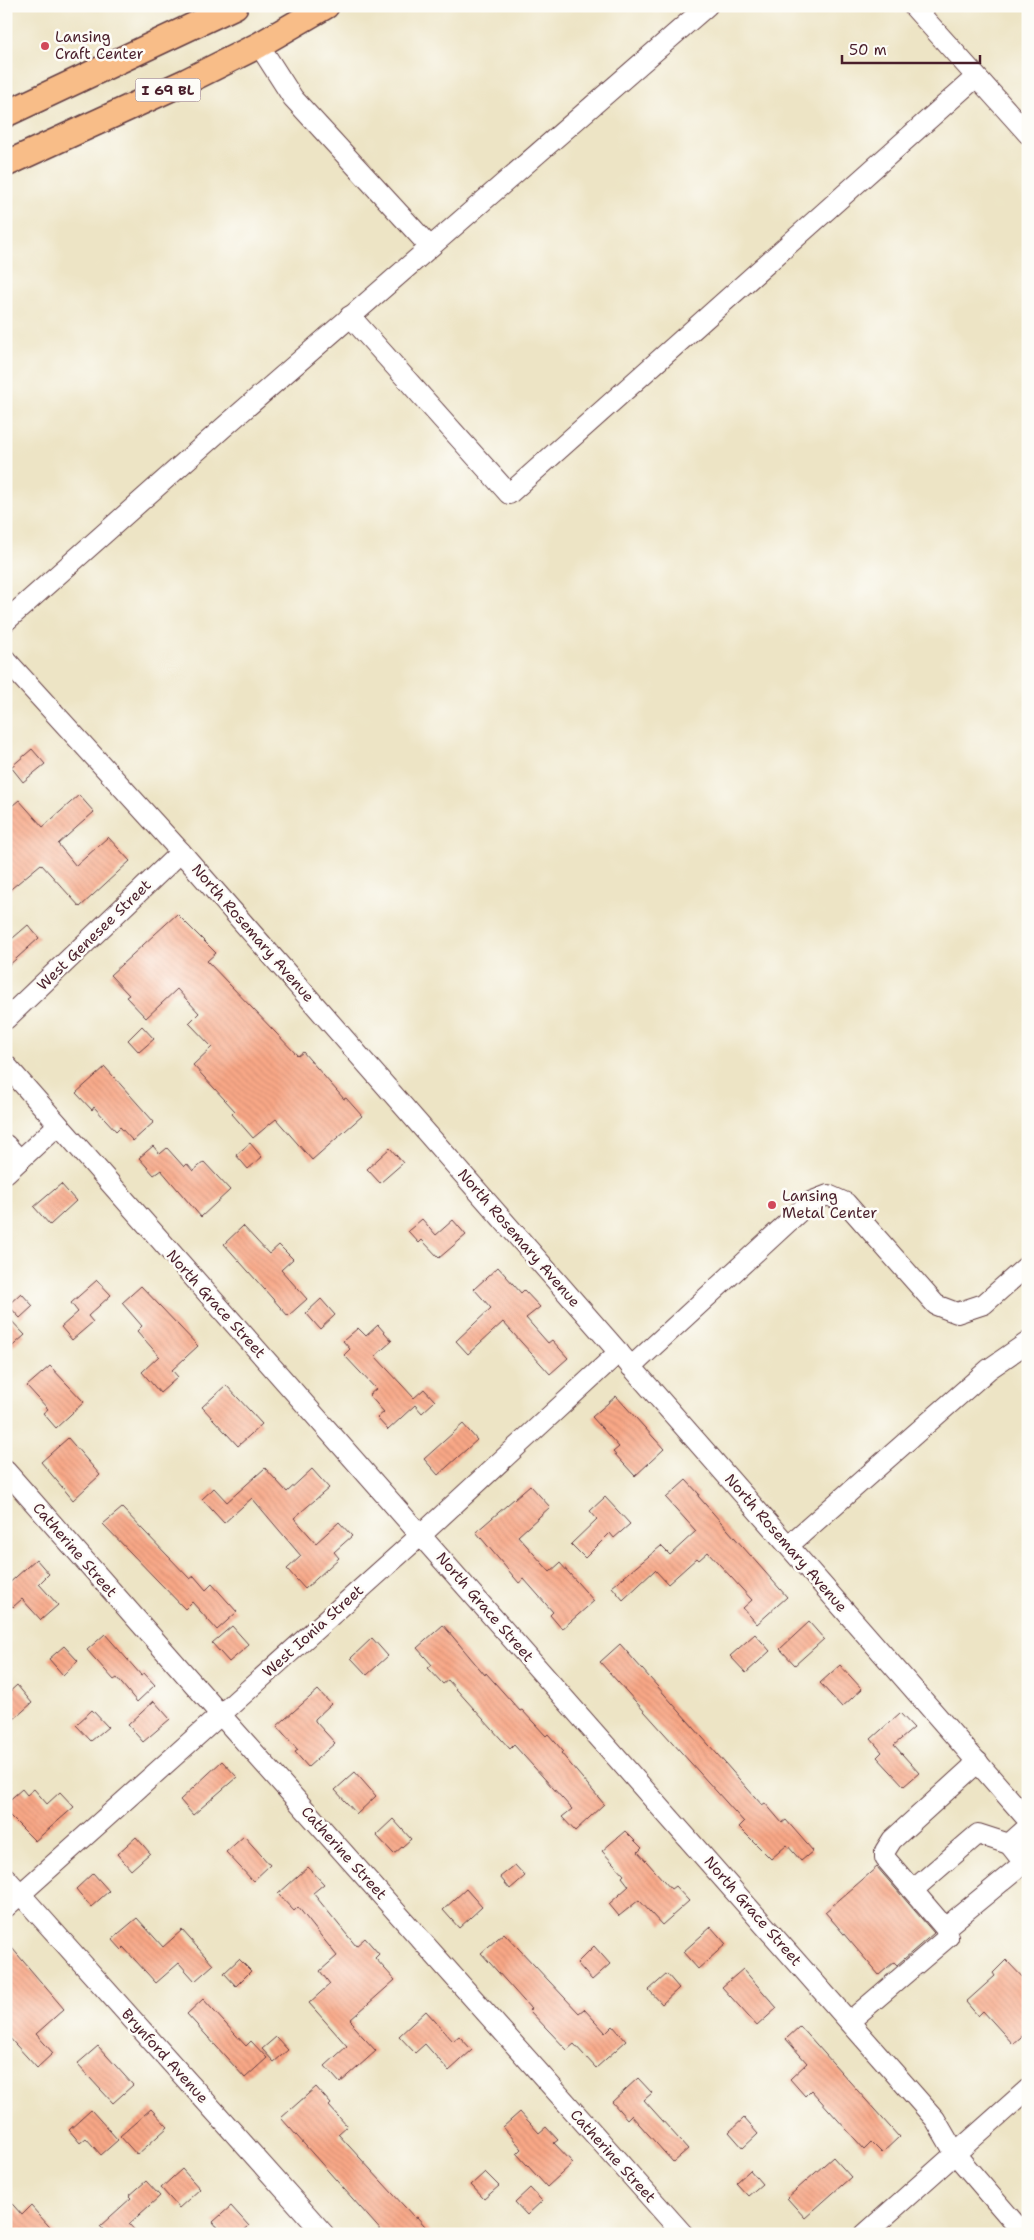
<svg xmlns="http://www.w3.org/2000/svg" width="1034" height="2240" viewBox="0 0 1034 2240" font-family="'Shantell Sans',sans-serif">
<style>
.building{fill:url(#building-back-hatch)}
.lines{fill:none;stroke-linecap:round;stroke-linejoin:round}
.minor-casing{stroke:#623d42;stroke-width:22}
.major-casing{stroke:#623d42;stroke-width:28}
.minor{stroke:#fff;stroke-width:20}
.major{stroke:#f8bd88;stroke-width:25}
.poi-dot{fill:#d1495b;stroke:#fdfcf7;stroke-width:2}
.labels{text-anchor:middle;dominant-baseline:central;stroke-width:5;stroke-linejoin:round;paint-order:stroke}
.shield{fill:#fdfcf7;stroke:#806168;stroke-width:1}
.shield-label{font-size:14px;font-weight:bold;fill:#4a1f2b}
.poi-label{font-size:15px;fill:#4a1f2b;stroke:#fdfcf7;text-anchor:start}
.street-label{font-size:15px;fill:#4a1f2b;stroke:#fdfcf7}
</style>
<defs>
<pattern id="building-back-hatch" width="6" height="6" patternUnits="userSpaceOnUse" patternTransform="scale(1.25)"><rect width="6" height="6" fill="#f8a786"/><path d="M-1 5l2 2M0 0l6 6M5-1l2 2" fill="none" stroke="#d68f74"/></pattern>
</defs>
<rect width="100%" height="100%" fill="#fdfcf7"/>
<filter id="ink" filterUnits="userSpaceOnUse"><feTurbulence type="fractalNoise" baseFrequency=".02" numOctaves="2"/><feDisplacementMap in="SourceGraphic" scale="10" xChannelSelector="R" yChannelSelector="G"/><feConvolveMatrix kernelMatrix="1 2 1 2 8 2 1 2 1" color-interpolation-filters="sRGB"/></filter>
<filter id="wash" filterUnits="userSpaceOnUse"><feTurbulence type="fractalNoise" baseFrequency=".0096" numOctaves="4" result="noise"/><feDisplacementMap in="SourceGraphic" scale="20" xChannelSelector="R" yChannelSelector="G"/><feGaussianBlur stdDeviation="1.12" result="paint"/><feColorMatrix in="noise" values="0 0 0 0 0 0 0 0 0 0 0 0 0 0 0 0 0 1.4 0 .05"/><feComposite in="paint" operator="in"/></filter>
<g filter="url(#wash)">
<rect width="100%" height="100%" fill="#ede4c5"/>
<g id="blocks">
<g class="building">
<path d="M32,749l13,15 -22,18 -12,-15z"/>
<path d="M79,795l15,17 -36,32 18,22 32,-29 22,24 -50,46 -39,-43 -35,29v-82l13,-11 24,27z"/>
<path d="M177,914l39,39 -9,8 91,95 5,-4 41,47 2,-1 16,18 -50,44 -36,-41 -23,19 -21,-24 3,-3 -42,-46 19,-18 -23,-24 10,-10 -22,-24 -31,29 -20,-21 3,-2 -19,-20z"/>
<path d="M28,925l11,13 -33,30v-24z"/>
<path d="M142,1026l12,13 -15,13 -11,-12z"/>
<path d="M105,1067l49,55 -21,19 -13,-14 -4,4 -22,-24 -2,3 -16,-17z"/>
<path d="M250,1143l12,14 -14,12 -12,-14z"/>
<path d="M153,1146l7,8 7,-6 17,19 3,-3 6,7 11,-9 26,28 -29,27 -40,-47 -7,5 -15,-17z"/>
<path d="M390,1148l13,15 -23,20 -13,-14z"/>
<path d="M61,1184l15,17 -26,24 -16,-18z"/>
<path d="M422,1219l14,16 17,-15 13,15 -27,23 -17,-18 -3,3 -11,-12z"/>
<path d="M243,1226l26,28 10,-9 14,14 -12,11 26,29 -19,17 -64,-72z"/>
<path d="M498,1267l23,26 3,-3 16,17 -14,11 22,25 4,-3 16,18 -18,16 -47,-52 -35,32 -12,-13 35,-33 -17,-19z"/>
<path d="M97,1280l14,15 -23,21 5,6 -21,18 -11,-13 17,-15 -7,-9z"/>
<path d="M141,1286l57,60 -26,24 6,7 -18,16 -18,-21 17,-16 -22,-25 5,-5 -20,-23z"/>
<path d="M21,1293l12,13 -13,12 -12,-13z"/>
<path d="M321,1299l14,16 -15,14 -14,-16z"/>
<path d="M6,1315l19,20 -19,17z"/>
<path d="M378,1325l14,16 -17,15 39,42 10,-9 11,12 -13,12 -7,-8 -27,25 -11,-12 7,-6 -15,-17 7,-6 -32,-34 6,-6 -7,-8 15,-13 8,8z"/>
<path d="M50,1366l34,36 -28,26 -13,-15 5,-4 -21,-23z"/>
<path d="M226,1385l36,39 -24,22 -36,-39z"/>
<path d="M616,1396l48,53 -29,27 -22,-24 6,-5 -27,-30z"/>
<path d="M463,1424l14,16 -39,35 -14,-16z"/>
<path d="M68,1438l32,37 -27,25 -32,-38z"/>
<path d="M265,1468l22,24 25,-23 17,19 -35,30 22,25 23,-21 13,14 -18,16 5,6 -34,31 -18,-20 14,-13 -49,-58 -28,25 -22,-24 12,-11 13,14z"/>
<path d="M686,1480l13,14 -1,2 89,101 -30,27 -14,-16 9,-8 -44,-48 -9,8 -2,-2 -29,26 -13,-14 -32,30 -11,-13 49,-41 9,9 26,-24 -30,-33z"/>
<path d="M530,1485l20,22 -32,29 32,36 10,-9 34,38 -32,28 -12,-14 3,-3 -29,-33 -5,4 -43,-51z"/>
<path d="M605,1497l25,27 -16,14 -4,-5 -25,25 -14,-14 26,-25 -7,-8z"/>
<path d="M122,1508l68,71 4,-3 12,14 6,-6 25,28 -20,18 -25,-28 -7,7 -82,-85z"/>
<path d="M36,1559l13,15 -10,10 19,21 -17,15 -19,-21 -9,8 -7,-8v-13z"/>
<path d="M809,1622l15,17 -29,26 -15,-16z"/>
<path d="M443,1625l42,50 1,-2 34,38 2,-1 24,26 2,-2 15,17 -2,2 43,51 -29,27 -13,-14 10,-8 -58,-64 -4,4 -62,-69 -5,4 -15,-16 4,-3 -15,-17z"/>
<path d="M232,1626l17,19 -20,17 -17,-19z"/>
<path d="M105,1634l36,41 3,-2 11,12 -18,17 -20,-24 -3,2 -27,-30z"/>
<path d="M755,1634l15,17 -24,22 -16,-17z"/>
<path d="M372,1638l16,18 -21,19 -16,-17z"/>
<path d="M620,1644l142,161 3,-2 17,20 4,-3 27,31 -12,10 -14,-16 -16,14 -32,-32 5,-5 -144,-160z"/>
<path d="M64,1646l14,15 -15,14 -14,-16z"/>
<path d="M840,1665l22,24 -20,18 -22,-24z"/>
<path d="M17,1685l15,18 -18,16 -8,-9v-15z"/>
<path d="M318,1690l13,14 -16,15v2l20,22 -27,24 -13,-15 3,-2 -21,-24z"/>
<path d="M154,1701l16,18 -27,23 -15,-17z"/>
<path d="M92,1710l16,17 -17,14 -15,-16z"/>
<path d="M900,1713l14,15 -20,17 25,28 -15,13 -27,-29 5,-5 -11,-13z"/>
<path d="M222,1761l15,16 -44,38 -13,-15z"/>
<path d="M355,1772l21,24 -19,18 -22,-24z"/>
<path d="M22,1789l5,6 7,-6 13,15 13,-12 14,15 -39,34 -29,-29v-9z"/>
<path d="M393,1819l18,20 -17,15 -18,-19z"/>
<path d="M625,1831l17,17 -4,4 33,37 4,-3 14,15 -27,24 -23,-25 -20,16 -10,-12 20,-18 -7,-9 2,-2 -22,-24z"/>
<path d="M244,1836l26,29 -17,16 -27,-29z"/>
<path d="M136,1837l14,16 -19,17 -14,-16z"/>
<path d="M515,1865l10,11 -15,13 -10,-12z"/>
<path d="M308,1867l16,17 -11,9 43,53 9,-8 14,16 -4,4 20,22 -45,40 4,4 -1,2 23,25 -36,32 -15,-17 22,-20 -38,-43 21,-19 -10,-13 17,-15 -39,-49 -4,4 -16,-17z"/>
<path d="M877,1867l57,66 -37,32 -3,-3 -15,13 -54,-63z"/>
<path d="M93,1873l16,18 -18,16 -15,-18z"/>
<path d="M466,1889l16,18 -23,21 -16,-18z"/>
<path d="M137,1918l26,29 19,-17 31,35 -18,16 -16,-18 -23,20 -32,-35 -2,2 -10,-11z"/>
<path d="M711,1927l15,17 -28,25 -15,-17z"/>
<path d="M504,1933l75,80 5,-4 22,24 7,-7 13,15 -30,27 -22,-24 -7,6 -38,-40 2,-1 -50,-56z"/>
<path d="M6,1941l58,68 -28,25 17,19 -16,15 -31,-34z"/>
<path d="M594,1946l16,18 -18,16 -15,-17z"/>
<path d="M239,1959l12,12 -15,15 -12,-13z"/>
<path d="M1006,1960l22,23v48l-15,13 -30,-33 -5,5 -12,-14 29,-26 -2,-3z"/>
<path d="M743,1969l34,39 -20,18 -35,-39z"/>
<path d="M667,1974l12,14 -17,16 -13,-14z"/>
<path d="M203,1999l43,47 5,-5 16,17 -22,20 -58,-64z"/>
<path d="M426,2011l27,30 6,-5 13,14 -23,21 -24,-27 -10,9 -16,-17z"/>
<path d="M800,2026l99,111 -17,16 -11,-11 -7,7 -53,-59 -6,6 -15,-17 17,-16 -21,-24z"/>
<path d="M276,2037l12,13 -14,12 -12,-13z"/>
<path d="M98,2046l35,39 -20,18 -36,-39z"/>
<path d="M638,2078l14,15 -8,7 44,49 -15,13 -42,-47 -4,4 -15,-17z"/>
<path d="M316,2087l15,17 -2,2 18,20 -9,8 77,84 2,-1 15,17h-48l-103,-116z"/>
<path d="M151,2109l17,18 -31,28 -17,-19z"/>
<path d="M91,2110l27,30 -17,15 -15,-17 -6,5 -11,-13z"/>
<path d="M520,2112l19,21 7,-6 12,13 -4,3 19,20 -26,24 -30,-33 5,-5 -19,-22z"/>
<path d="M744,2118l14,16 -15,14 -14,-16z"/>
<path d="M833,2157l18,20 -46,41 -18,-20z"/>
<path d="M182,2169l18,20 -21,19 -18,-20z"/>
<path d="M750,2170l12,14 -14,12 -12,-13z"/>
<path d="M485,2172l14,14 -15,13 -13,-14z"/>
<path d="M146,2181l14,15 -31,28 9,10h-31l-7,-8 31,-28 -2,-2z"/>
<path d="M530,2188l12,13 -15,14 -12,-13z"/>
<path d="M6,2197l16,18 9,-9 25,28h-50z"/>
<path d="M231,2206l18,20 -9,8h-17l-10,-12z"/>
</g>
</g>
</g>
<g filter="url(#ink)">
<use href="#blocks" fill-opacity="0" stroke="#623d42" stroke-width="1"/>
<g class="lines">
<defs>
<g id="minor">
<path d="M913,6l115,128"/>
<path d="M259,45l34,53 137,149"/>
<path d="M350,316l159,178 467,-417"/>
<path d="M6,621l218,-194 483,-421"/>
<path d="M6,660l175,192 847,968"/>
<path d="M6,1019l175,-167"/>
<path d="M6,1065l929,1054 21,36 68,79"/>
<path d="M6,1145l14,15"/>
<path d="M6,1173l52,-48"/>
<path d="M631,1367l179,-165 18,-7 18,8 90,102 21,8 27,-9 44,-39"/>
<path d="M6,1471l214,243 463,520"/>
<path d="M789,1545l200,-176 39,-27"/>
<path d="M978,1762l-86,78 -7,11v7l60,70 79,-65 -15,-19 19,-17"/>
<path d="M6,1878l318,356"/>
<path d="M913,1890l65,-56 31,10"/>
<path d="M6,1907l415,-372 198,-183"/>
<path d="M850,2021l98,-84 -3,-9"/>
<path d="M865,2234l163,-145"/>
</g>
<g id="major">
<path d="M6,114l229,-108"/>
<path d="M6,164l181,-83 72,-36 67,-39"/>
</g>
</defs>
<use href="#minor" class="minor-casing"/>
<use href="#major" class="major-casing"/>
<use href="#minor" class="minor"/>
<use href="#major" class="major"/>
</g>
</g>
<g class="poi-dot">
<circle cx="45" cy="46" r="5"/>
<circle cx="772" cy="1205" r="5"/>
</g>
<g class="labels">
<rect class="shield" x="135.5" y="78.5" width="65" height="23" rx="4"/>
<g class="shield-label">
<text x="168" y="90">I 69 BL</text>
</g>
<g class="poi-label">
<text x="55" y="37">Lansing<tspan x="55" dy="17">Craft Center</tspan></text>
<text x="782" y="1196">Lansing<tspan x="782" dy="17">Metal Center</tspan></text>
</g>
<g class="street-label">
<text transform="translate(253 933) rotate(49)">North Rosemary Avenue</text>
<text transform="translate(94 935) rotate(-44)">West Genesee Street</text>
<text transform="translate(519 1238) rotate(49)">North Rosemary Avenue</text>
<text transform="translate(216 1304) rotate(48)">North Grace Street</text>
<text transform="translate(786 1543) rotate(49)">North Rosemary Avenue</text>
<text transform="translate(75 1550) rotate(49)">Catherine Street</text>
<text transform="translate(485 1607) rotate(49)">North Grace Street</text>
<text transform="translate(313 1631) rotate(-42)">West Ionia Street</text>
<text transform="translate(344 1853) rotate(48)">Catherine Street</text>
<text transform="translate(753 1911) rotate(49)">North Grace Street</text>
<text transform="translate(165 2056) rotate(48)">Brynford Avenue</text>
<text transform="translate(613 2156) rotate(48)">Catherine Street</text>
</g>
</g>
<rect width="1034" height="2240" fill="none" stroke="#fdfcf7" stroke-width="25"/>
<path d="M842 55v8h138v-8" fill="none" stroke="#4a1f2b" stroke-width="2.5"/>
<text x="849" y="55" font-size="15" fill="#4a1f2b" stroke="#fdfcf7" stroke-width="4" paint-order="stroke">50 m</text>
</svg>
